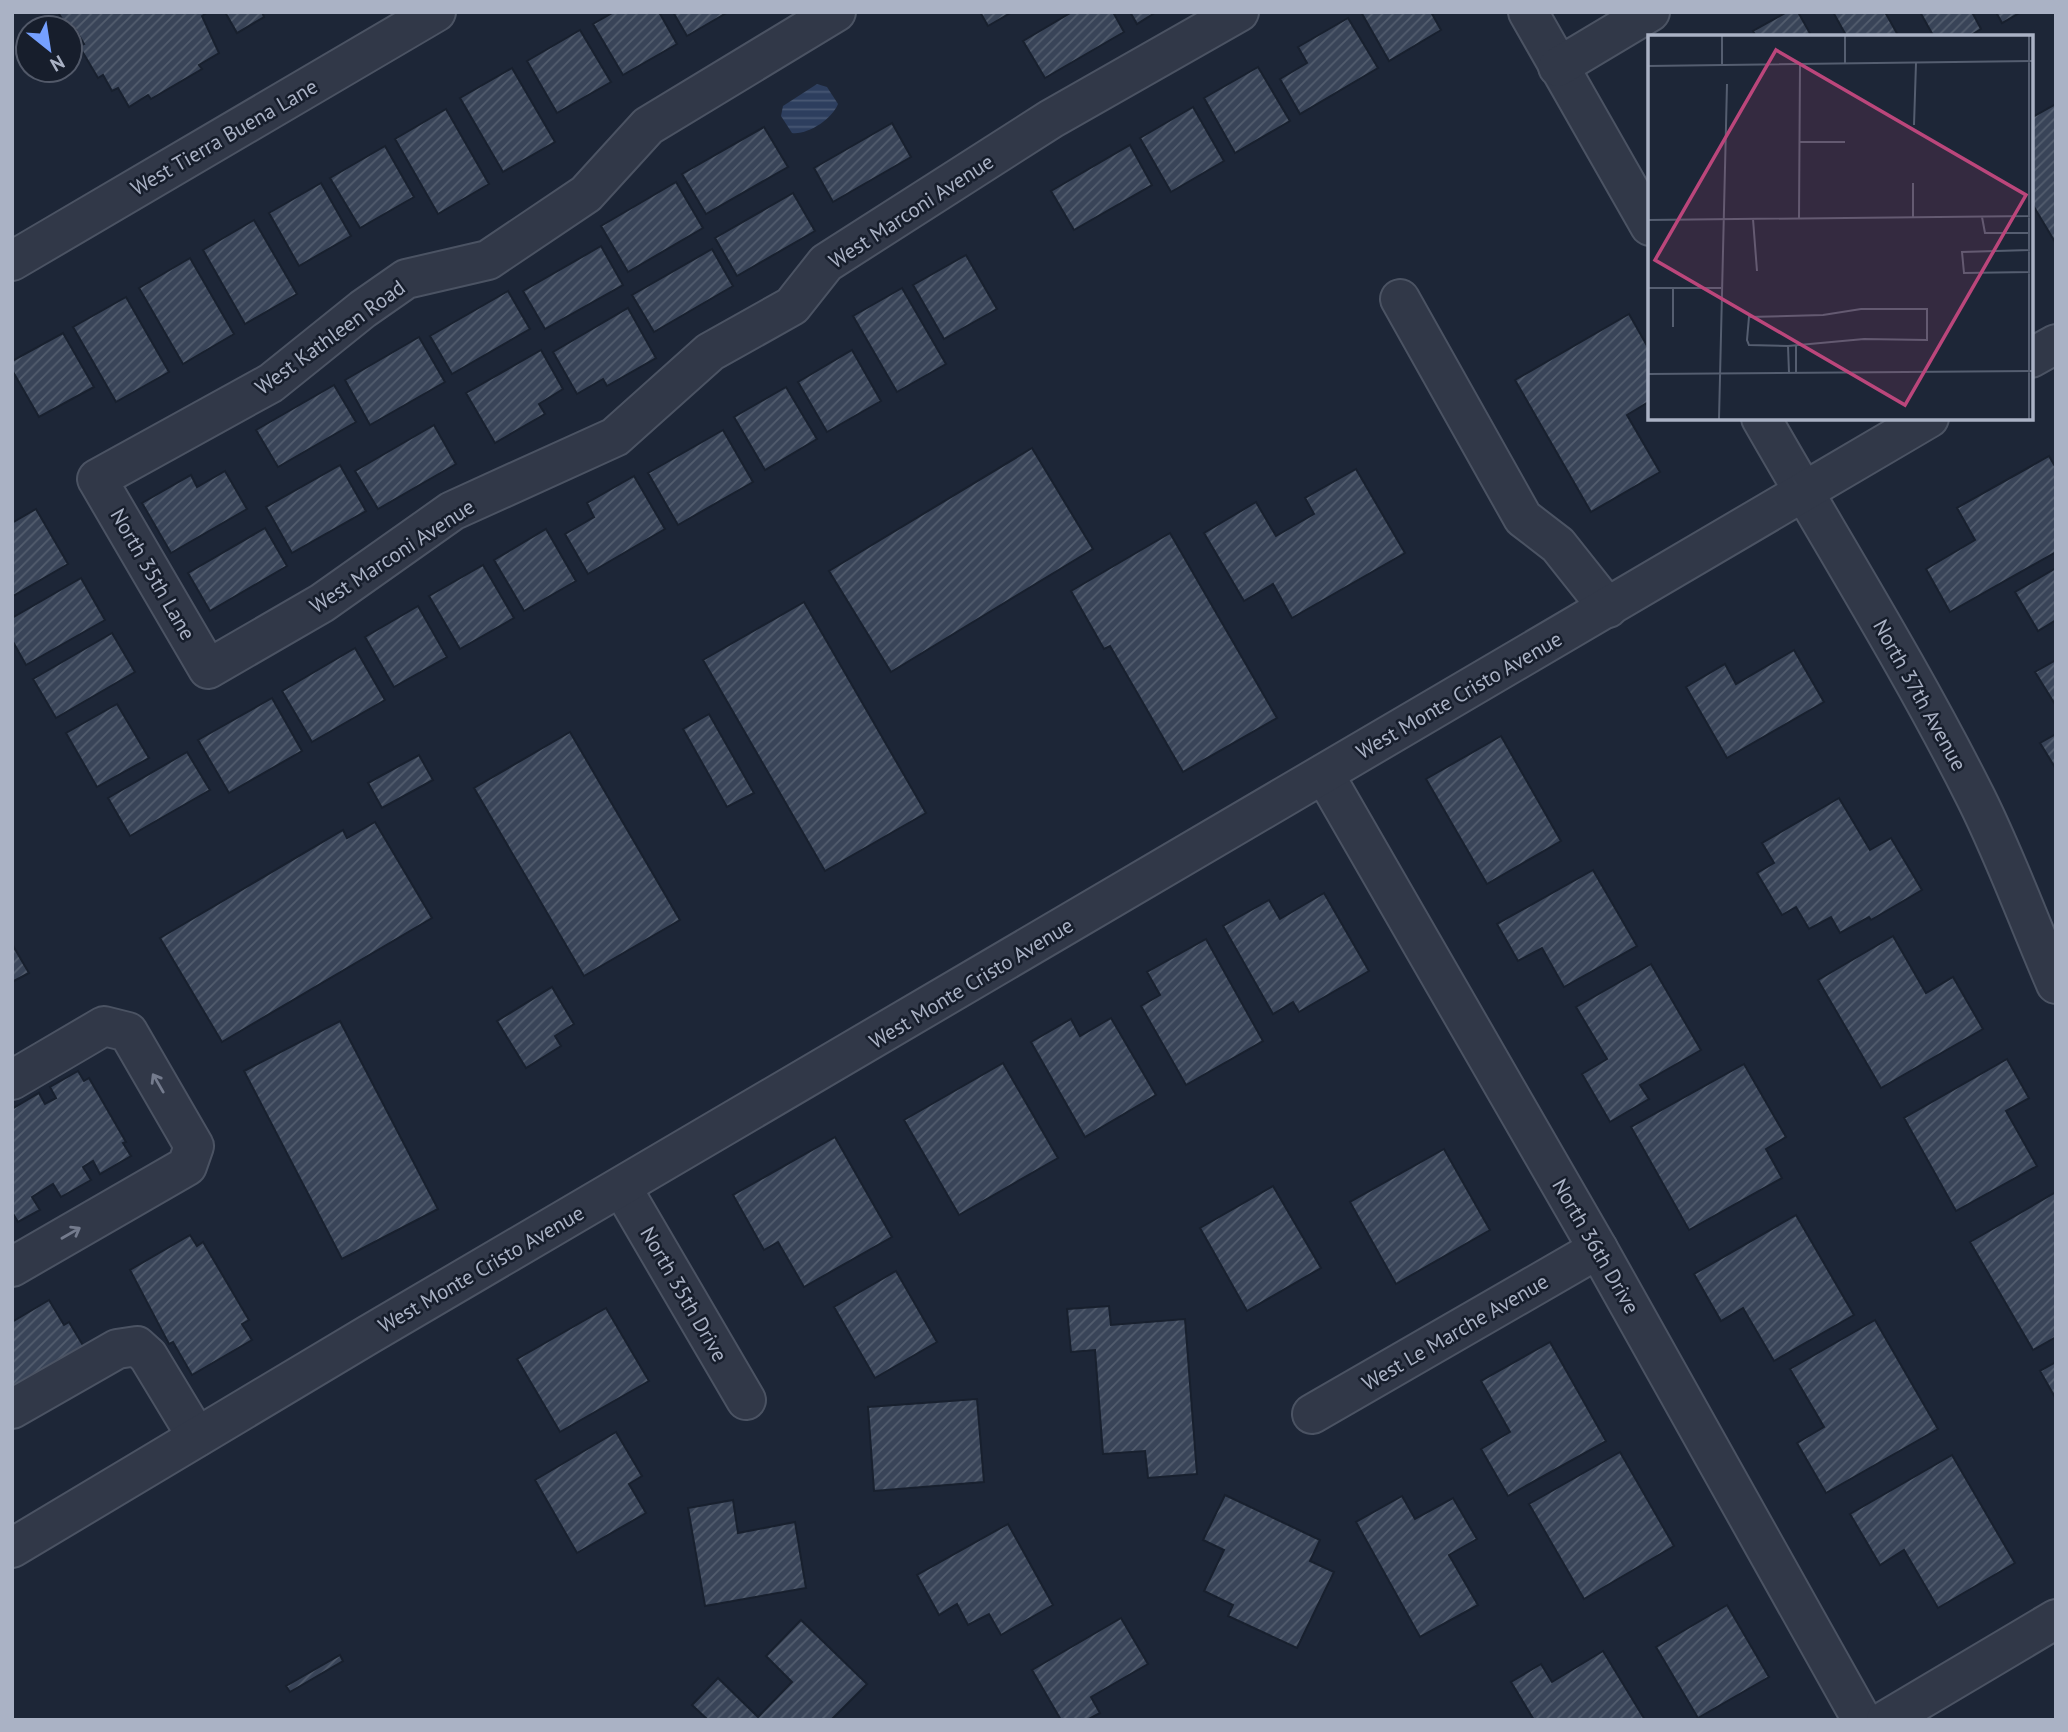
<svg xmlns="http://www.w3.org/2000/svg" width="2068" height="1732" viewBox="0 0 2068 1732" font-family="'PT Sans',sans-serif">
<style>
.water{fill:url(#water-rules)}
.building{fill:url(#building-hatch);stroke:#18202e;stroke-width:2}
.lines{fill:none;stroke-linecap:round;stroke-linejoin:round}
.minor-casing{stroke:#4b5363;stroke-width:42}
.minor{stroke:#313848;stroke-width:38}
.oneway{stroke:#747b8d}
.labels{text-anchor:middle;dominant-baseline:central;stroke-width:5;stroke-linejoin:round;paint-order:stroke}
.street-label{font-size:21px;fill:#aab2c5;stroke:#171e2c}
.inset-road{fill:none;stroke:#555e70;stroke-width:2}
.view{fill:#bb467b;fill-opacity:0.15;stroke:#bb467b;stroke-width:3.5}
.inset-edge{fill:none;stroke:#aab2c5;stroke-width:3.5}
</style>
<defs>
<pattern id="water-rules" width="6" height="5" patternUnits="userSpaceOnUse" patternTransform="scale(1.75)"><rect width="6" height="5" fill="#2d3e5e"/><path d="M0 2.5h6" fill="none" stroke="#495874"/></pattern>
<pattern id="building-hatch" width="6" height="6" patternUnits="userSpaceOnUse" patternTransform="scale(1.75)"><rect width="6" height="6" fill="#394458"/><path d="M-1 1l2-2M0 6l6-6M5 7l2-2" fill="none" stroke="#535d6e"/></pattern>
</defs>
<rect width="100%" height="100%" fill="#1d2637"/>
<path class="water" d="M817,84l10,3 11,17c-6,15 -30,31 -46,29l-11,-17 2,-10z"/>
<g class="building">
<path d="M58,12h150l-6,4 17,37 -20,12 3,4 -51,30 -3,-4 -19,12 -11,-19 -6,3 -9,-16 -5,3 -19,-32 5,-2 -8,-14 -6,3z"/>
<path d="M225,12h37l2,5 -27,16z"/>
<path d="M614,12h45l18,32 -54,31 -30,-51z"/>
<path d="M673,12h55l-41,24z"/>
<path d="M980,12h32l-24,14z"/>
<path d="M1072,12h41l11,20 -79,46 -22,-37z"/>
<path d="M1130,12h26l-19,12z"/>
<path d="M1361,12h70l10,18 -52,31z"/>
<path d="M1787,12h11l14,25h-56l-3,-6z"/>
<path d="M1833,12h52l14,25h-52z"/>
<path d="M1920,12h52l9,17 -13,8h-34z"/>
<path d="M1996,12h25l-19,11z"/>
<path d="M1348,18l30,50 -78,46 -20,-35 27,-16 -9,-16z"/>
<path d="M580,30l31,52 -54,31 -30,-52z"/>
<path d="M1258,67l32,54 -55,32 -31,-55z"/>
<path d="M512,68l43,74 -52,30 -43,-74z"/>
<path d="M2056,104v138h-1l-24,-40v-84z"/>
<path d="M1193,107l31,54 -53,31 -31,-54z"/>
<path d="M446,109l43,75 -51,30 -43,-75z"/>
<path d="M892,123l19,34 -78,45 -19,-34z"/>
<path d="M764,127l24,40 -82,47 -24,-40z"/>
<path d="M1130,145l22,40 -78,45 -23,-39z"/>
<path d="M385,146l29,51 -54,31 -30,-50z"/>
<path d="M676,182l27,46 -75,44 -27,-46z"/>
<path d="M321,183l30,53 -52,30 -30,-53z"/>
<path d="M793,193l22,38 -78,45 -22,-38z"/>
<path d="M254,220l43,74 -52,30 -42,-74z"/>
<path d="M601,246l22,39 -78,44 -22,-38z"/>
<path d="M712,249l21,37 -79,46 -22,-37z"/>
<path d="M966,255l31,54 -53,30 -31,-54z"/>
<path d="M190,258l44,76 -51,30 -44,-76z"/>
<path d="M902,288l44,76 -49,28 -44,-76z"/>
<path d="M508,291l22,38 -78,45 -22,-38z"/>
<path d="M126,297l43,75 -53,30 -43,-75z"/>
<path d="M628,308l28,50 -49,28 -4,-7 -26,15 -24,-42z"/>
<path d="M1629,314l21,37v50l-23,14 33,57 -69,40 -76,-132z"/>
<path d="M63,333l31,54 -55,30 -27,-47v-9z"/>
<path d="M419,337l26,45 -75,43 -25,-45z"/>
<path d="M541,350l22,39 -24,15 6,10 -50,29 -29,-50z"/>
<path d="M852,350l29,51 -54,31 -29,-50z"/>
<path d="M334,385l22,37 -78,45 -22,-37z"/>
<path d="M786,387l31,52 -52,31 -31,-53z"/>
<path d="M434,425l22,39 -78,45 -23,-38z"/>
<path d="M723,430l30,52 -75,43 -30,-52z"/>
<path d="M1032,448l61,101 -202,123 -62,-101z"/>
<path d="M2049,456l7,12v84l-106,60 -24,-43 49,-29 -18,-32z"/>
<path d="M340,465l26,46 -74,42 -26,-46z"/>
<path d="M1356,469l49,84 -113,65 -19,-34 -29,17 -40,-68 52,-31 20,34 38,-22 -9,-16z"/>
<path d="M225,471l22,38 -76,44 -29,-50 49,-28 6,12z"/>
<path d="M634,476l31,53 -77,45 -23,-40 29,-17 -7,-14z"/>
<path d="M36,509l32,55 -55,32 -1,-73z"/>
<path d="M265,528l22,38 -77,45 -22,-38z"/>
<path d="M546,529l30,52 -52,30 -30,-51z"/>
<path d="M1170,533l107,185 -94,54 -73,-126 -6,3 -33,-58z"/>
<path d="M483,565l31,53 -54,31 -31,-53z"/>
<path d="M2056,568v52l-18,11 -23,-39z"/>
<path d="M81,578l24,42 -79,45 -14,-25v-22z"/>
<path d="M804,602l122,211 -101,58 -122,-211z"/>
<path d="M418,606l29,51 -53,30 -29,-50z"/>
<path d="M112,633l23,39 -79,46 -23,-39z"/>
<path d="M355,648l30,52 -73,42 -30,-51z"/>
<path d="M1794,650l30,52 -97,56 -41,-71 39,-23 11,20z"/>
<path d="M2056,660v46l-21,-34z"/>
<path d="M272,698l30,53 -73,42 -31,-53z"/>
<path d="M117,704l32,54 -52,29 -31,-54z"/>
<path d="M709,714l45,79 -27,14 -44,-78z"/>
<path d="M570,732l110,188 -96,56 -110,-188z"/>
<path d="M2056,734v35l-16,-26z"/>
<path d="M1501,736l60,105 -74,43 -61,-105z"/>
<path d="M187,752l23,38 -80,46 -22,-38z"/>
<path d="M419,755l14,25 -51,28 -14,-25z"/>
<path d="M1839,798l31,52 21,-12 31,52 -51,30 -2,-3 -29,16 -9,-16 -22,12 -13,-22 -14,8 -25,-42 17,-10 -12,-20z"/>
<path d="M375,822l57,96 -210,124 -62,-104 183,-108 4,8z"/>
<path d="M1593,870l44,76 -73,41 -22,-39 -24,13 -21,-37z"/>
<path d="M1324,893l45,78 -70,41 -6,-10 -20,12 -50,-88 46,-26 11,19z"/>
<path d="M1893,936l33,57 27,-16 30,52 -102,59 -63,-108z"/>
<path d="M1206,939l57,102 -77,44 -45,-79 19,-11 -13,-23z"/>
<path d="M12,944l17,29 -17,9z"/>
<path d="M1651,964l50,86 -61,35 9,14 -39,23 -28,-48 25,-15 -31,-52z"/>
<path d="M552,987l22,37 -19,12 6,10 -35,22 -29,-47z"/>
<path d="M1111,1018l45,77 -71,42 -54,-95 40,-23 9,17z"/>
<path d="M340,1021l98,188 -96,50 -98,-188z"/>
<path d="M2007,1059l22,39 -23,13 31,55 -81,45 -52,-93z"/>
<path d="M1003,1063l55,95 -99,57 -55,-95z"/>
<path d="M1744,1064l42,73 -20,12 16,29 -93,52 -58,-103z"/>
<path d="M78,1071l6,10 5,-3 37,64 -3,1 8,13 -31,18 -7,-13 -10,6 8,13 -30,17 -8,-13 -21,13 8,13 -22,12 -6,-10v-103l27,-16 6,11 11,-6 -6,-11z"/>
<path d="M835,1137l57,100 -88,50 -26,-45 -14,8 -31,-55z"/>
<path d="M1444,1149l46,81 -94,54 -46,-82z"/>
<path d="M1273,1186l48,82 -74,43 -47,-83z"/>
<path d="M2056,1192v145l-23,13 -63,-108z"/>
<path d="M1796,1215l58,100 -80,46 -31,-53 -22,13 -27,-47z"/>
<path d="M190,1235l7,11 6,-4 46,78 -7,4 10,16 -60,35 -19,-33 -4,2 -39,-74z"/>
<path d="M896,1271l41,71 -62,36 -41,-71z"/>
<path d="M49,1300l15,25 5,-3 15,25 -72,45v-70z"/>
<path d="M1109,1306l2,19 74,-6 12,155 -49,4 -3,-27 -42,3 -8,-104 -24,2 -4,-43z"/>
<path d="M606,1308l43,73 -89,51 -43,-73z"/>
<path d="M1875,1320l63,109 -112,64 -29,-50 27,-16 -34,-58z"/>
<path d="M1550,1342l56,99 -98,55 -27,-47 29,-17 -29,-51z"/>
<path d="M2056,1362v37l-16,-28z"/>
<path d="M977,1399l7,83 -110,9 -6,-84z"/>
<path d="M616,1432l26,44 -13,8 17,29 -69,40 -42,-73z"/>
<path d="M1620,1452l54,94 -90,53 -55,-95z"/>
<path d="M1952,1455l63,108 -77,45 -34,-58 -24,15 -30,-51z"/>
<path d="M1225,1495l95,45 -10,21 24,11 -37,76 -69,-32 5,-11 -29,-14 20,-41 -21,-10z"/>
<path d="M1402,1496l13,23 38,-21 24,41 -28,16 29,50 -58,32 -64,-115z"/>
<path d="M733,1500l5,33 57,-11 11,66 -101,18 -17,-98z"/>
<path d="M1008,1524l45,81 -52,30 -12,-21 -21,11 -11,-21 -18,11 -22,-40z"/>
<path d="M1727,1605l42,72 -71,41 -42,-71z"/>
<path d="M1121,1618l27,46 -57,33 9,16 -13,7h-26l-29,-50z"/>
<path d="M801,1620l66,64 -36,36h-123l-16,-15 26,-27 40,39 34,-35 -26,-26z"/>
<path d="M1603,1651l42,69h-111l-23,-38 30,-18 11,18z"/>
<path d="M340,1655l3,6 -53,31 -4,-6z"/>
</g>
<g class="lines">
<defs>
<g id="minor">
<path d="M836,12l-188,114 -62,68 -98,66 -82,19 -43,30 -92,74 -174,96 111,190 114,-66 130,-92 163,-74 95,-85 82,-46 34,-43 225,-144 188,-107"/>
<path d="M1528,12l122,214"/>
<path d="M1558,67l92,-55"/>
<path d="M12,261l424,-249"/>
<path d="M1400,299l123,219 35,27 50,63"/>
<path d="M2031,358l25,-14"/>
<path d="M1761,418c72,126 150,250 215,380 30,60 53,124 80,186"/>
<path d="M1324,774l274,475 264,471"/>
<path d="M12,1080l92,-54 24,6 66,114 -7,20 -175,101"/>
<path d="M622,1188l124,212"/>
<path d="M12,1409l105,-60 20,-3 11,10 49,81"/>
<path d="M1312,1414l286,-165"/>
<path d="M12,1548l356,-213 1561,-917"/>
<path d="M1886,1720l170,-101"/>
</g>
</defs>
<use href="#minor" class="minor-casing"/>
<use href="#minor" class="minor"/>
</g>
<defs><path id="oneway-shaft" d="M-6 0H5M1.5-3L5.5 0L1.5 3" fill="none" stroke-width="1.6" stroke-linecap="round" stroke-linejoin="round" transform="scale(1.75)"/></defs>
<g class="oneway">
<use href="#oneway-shaft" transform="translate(158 1083) rotate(-120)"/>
<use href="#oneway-shaft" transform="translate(71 1233) rotate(-30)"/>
</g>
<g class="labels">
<g class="street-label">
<text transform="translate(224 137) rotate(-30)">West Tierra Buena Lane</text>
<text transform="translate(911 211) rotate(-33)">West Marconi Avenue</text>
<text transform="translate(330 337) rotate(-36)">West Kathleen Road</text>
<text transform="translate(392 556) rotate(-33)">West Marconi Avenue</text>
<text transform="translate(153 574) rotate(60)">North 35th Lane</text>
<text transform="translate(1459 695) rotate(-30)">West Monte Cristo Avenue</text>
<text transform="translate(1920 695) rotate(61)">North 37th Avenue</text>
<text transform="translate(971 983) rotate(-31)">West Monte Cristo Avenue</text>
<text transform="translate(1596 1246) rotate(60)">North 36th Drive</text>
<text transform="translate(481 1269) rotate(-30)">West Monte Cristo Avenue</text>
<text transform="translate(684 1294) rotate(60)">North 35th Drive</text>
<text transform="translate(1455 1332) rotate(-30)">West Le Marche Avenue</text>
</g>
</g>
<g transform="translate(1648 35)">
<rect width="385" height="385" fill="#1d2637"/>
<path class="inset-road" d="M74,1v29M197,1v28M0,31l384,-5M266,90l2,-62M151,107h46M265,148v34M334,182l3,16h45M151,183l1,-154M105,184l4,52M0,185l382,-4M382,215l-68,2 2,21 66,-1M0,253h73M25,253v39M213,274h66v31l-63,-1 -76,7 -39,-1 -2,-5 2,-23 74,-2zM148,310v28M140,311l1,27M0,339l384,-3M71,384l8,-335M381,384v-383"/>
<path class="view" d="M128,15l250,145 -121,210 -250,-145z"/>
<rect width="385" height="385" class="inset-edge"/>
</g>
<rect width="2068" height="1732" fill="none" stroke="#aab2c5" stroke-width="28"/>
<g transform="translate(49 49) rotate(150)"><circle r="33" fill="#171e2c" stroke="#525969" stroke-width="2"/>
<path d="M0-5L12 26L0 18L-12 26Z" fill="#75a0ff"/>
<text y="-10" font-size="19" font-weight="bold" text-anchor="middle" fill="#aab2c5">N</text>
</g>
</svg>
